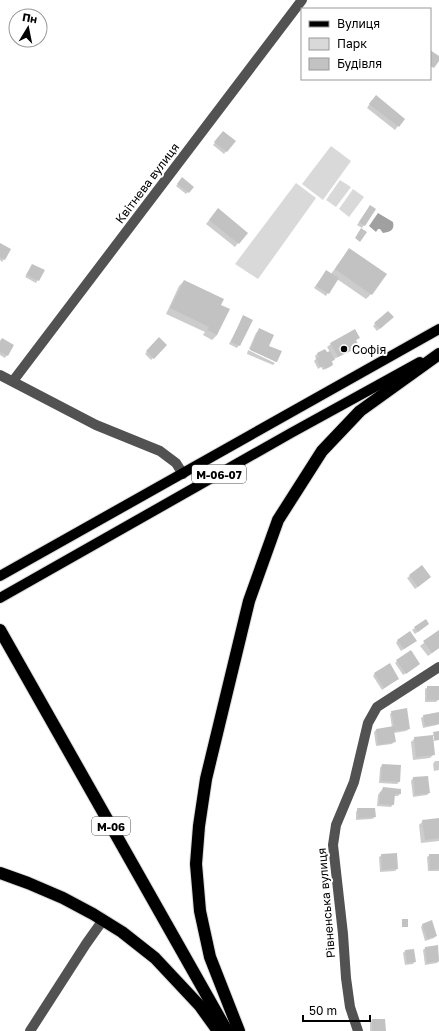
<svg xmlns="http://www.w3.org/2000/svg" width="439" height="1031" viewBox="0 0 439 1031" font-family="'Golos Text',sans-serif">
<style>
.green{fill:#d9d9d9}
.water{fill:#a0a0a0}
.shadow{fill:#0003}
.building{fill:#c2c2c2}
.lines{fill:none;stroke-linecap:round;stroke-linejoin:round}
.major-casing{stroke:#dbdbdb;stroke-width:12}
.highway-casing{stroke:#dbdbdb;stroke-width:14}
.minor{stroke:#525252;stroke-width:10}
.major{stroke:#000;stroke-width:10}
.highway{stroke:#000;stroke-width:12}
.poi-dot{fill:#000;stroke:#fff;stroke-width:1.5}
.labels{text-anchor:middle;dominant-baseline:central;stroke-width:4;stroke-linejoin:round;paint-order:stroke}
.shield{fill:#fff;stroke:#4c4c4c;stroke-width:1}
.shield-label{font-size:11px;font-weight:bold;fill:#000}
.street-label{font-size:12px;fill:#000;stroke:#fff}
.poi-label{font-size:12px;fill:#000;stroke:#fff;text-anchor:start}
</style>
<rect width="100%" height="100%" fill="#fff"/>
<g class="green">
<path d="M331,146l20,15 -28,39 -21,-16z"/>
<path d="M340,180l11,7 -15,20 -10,-7z"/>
<path d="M296,183l20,15 -58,81 -23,-15z"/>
<path d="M353,189l11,8 -15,20 -10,-8z"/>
</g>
<path class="water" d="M378,213l15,9c2,8 -3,10 -10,11l-3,-4h-2l-2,3 -7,-6z"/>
<g class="shadow">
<path d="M372,100l26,26 -3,4 -28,-22z"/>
<path d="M221,135l13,6 -10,13 -11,-9z"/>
<path d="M180,181l8,11 -2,2 -10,-8z"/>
<path d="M368,209h7l-13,19 -5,-3z"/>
<path d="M215,213l23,30 -3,4 -29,-23z"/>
<path d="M0,244l4,15 -2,3 -2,-2z"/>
<path d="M349,249l22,45 -5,5 -29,-20 -11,17 -12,-8 10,-14 2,-3 5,3z"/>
<path d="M33,265l10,6 -7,12 -11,-6z"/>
<path d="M184,281l36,24 -3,30 -5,5 -9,-5 2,-3 -39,-18 13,-28z"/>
<path d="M388,312l4,5 -15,14 -4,-5z"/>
<path d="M243,317l-4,28 -2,3 -8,-4z"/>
<path d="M260,329l8,17 13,6 -5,10 -27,-13 7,-16z"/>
<path d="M359,337l-4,4 3,4 -3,4 -21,10 -3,3 1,3 -2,2 -7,3 -2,-3 -3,2 -4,-8 2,-2 -1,-3 2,-2 8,-4 2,4 3,-2 -3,-5 4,-3z"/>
<path d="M159,338l7,7 -15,15 -6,-6z"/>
<path d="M0,341l7,14 -2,3 -5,-3z"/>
<path d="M248,350l27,13 -2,2 -26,-11z"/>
<path d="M422,566l6,13 -13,10 -8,-11z"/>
<path d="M425,620l1,6 -11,8 -3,-4z"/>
<path d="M439,631v17l-11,8 -8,-10z"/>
<path d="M398,640l15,3 -12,8 -5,-8z"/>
<path d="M397,661l20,5 -14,9 -8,-12z"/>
<path d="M375,673l23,6 -16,11 -9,-14z"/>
<path d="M428,687l10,13 -2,2h-11v-13z"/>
<path d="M392,712l17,17 -3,2 -12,2v9l-2,2 -16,2 -2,-14 2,-2 16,-2 -2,-14z"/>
<path d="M424,716l15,3v5l-2,1 -14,3 -2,-10z"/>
<path d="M439,732v8l-5,1v-5l-2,1 2,17 -4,4 -17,2 -2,-18 4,-4 18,-2 1,-3z"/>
<path d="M435,761h4v9l-5,1 -1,-7z"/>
<path d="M382,765l17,17 -2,2 -18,-1 1,-15z"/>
<path d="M413,778l16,15 -2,2 -14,2 -2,-16z"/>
<path d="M383,788l17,6 -2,2h-4l-1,8 -2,3 -14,-1 1,-11z"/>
<path d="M358,809l17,8 -3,2 -16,1v-8z"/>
<path d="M439,819v22l-18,2 -2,-18 4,-4z"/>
<path d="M397,854v15l-2,2 -15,1 -1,-15 3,-2z"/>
<path d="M430,855h9v16h-11l-1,-14z"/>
<path d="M423,924l13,12 -2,2 -9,3 -4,-14z"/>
<path d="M437,946l2,15 -2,2 -12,2 -2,-15 2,-2z"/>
<path d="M405,951l10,10 -2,3 -8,1 -2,-12z"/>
<path d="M372,1020l13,11h-15v-9z"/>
</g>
<g class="building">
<path d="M430,50l9,6v5l-5,7 -4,-2z"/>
<path d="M376,95l29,24 -6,8 -30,-23z"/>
<path d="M223,131l13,10 -9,11 -13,-10z"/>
<path d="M182,177l12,10 -5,6 -12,-9z"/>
<path d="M370,205l6,4 -11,17 -6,-4z"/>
<path d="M218,208l30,25 -9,11 -30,-24z"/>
<path d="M361,228l6,4 -7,10 -5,-4z"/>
<path d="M0,243l11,6 -6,11 -5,-3z"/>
<path d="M349,248l38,26 -15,21 -37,-26z"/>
<path d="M32,264l13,6 -6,11 -13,-6z"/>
<path d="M326,270l13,8 -10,16 -13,-8z"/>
<path d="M184,280l40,19 -3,6 9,4 -13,26 -10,-5 2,-3 -39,-19z"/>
<path d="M388,311l6,6 -14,12 -6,-6z"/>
<path d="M243,315l10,5 -13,26 -9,-4z"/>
<path d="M259,328l15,7 -5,11 13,5 -5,11 -27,-12z"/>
<path d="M355,329l5,9 -4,2 3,6 -21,11 -8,-14z"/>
<path d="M159,337l8,8 -13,14 -8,-8z"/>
<path d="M2,338l12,7 -6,11 -8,-4v-11z"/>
<path d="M325,349l2,3 3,-1 5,9 -3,1 1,4 -8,4 -1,-3 -4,1 -4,-9 3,-1 -2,-4z"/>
<path d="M422,565l9,12 -13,10 -9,-12z"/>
<path d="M426,619l3,5 -11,8 -4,-5z"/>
<path d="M439,630v18l-7,5 -9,-12z"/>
<path d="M410,631l7,10 -13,8 -7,-9z"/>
<path d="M411,650l9,14 -14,10 -10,-14z"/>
<path d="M390,663l9,16 -15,9 -10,-15z"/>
<rect x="427" y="686" width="12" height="14"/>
<path d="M407,708l3,21 -16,2 2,11 -18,3 -2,-16 18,-3 -3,-15z"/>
<path d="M439,712v12l-14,2 -2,-11z"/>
<path d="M439,731v9h-4l-2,-8z"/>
<path d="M433,735l2,20 -19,2 -2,-20z"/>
<path d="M382,764l19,1 -1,17 -19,-1z"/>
<path d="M428,776l2,17 -15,2 -2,-18z"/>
<path d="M383,787l18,2v5h-6l-1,11 -15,-1 1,-12h2z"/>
<path d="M357,808h18l1,9 -18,1z"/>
<path d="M439,818v20l-14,2 -3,-20z"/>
<path d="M397,853l1,16 -16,1 -1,-16z"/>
<path d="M429,854h10v15l-9,1z"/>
<rect x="402" y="919" width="6" height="8"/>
<path d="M432,920l5,16 -10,3 -5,-15z"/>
<path d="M438,945l1,16 -12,2 -2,-16z"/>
<path d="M414,949l2,13 -9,1 -2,-13z"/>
<path d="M372,1019h13l1,12h-14z"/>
</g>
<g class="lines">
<defs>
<g id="major">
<path d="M0,576l439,-247"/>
<path d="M0,598l291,-165 129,-71"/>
</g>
<g id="highway">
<path d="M0,630l227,401"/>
<path d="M0,873l28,10 35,15 30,16 29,18 33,26 45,48 18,25"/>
<path d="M239,1031l-29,-74 -10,-46 -4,-47 3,-38 7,-47 43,-178 29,-81 44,-69 38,-40 79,-57"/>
</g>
</defs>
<use href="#major" class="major-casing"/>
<use href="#highway" class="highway-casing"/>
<g class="minor">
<path d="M0,375l96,50 64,26 16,12 7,11"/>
<path d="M13,381l289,-381"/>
<path d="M30,1031l56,-87 17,-24"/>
<path d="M358,1031l-8,-24 -4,-29 -3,-44 -10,-89 3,-20 18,-43 14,-59 9,-16 62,-40"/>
</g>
<use href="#major" class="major"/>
<use href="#highway" class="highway"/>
</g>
<circle class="poi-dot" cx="344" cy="349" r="4"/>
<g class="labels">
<g class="shield">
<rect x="192" y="465" width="54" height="18" rx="3"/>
<rect x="92" y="817" width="38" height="18" rx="3"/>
</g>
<g class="shield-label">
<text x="219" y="474">М-06-07</text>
<text x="111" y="826">М-06</text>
</g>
<g class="street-label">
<text transform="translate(147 183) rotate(-53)">Квітнева вулиця</text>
<text transform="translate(326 903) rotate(-95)">Рівненська вулиця</text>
</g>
<g class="poi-label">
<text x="352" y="349">Софія</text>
</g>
</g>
<rect x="301" y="8" width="130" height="72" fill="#ffffff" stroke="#999999"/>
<rect x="309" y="21" width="20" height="6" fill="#000000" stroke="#999999"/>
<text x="337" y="28" font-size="12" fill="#000000">Вулиця</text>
<rect x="309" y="38" width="20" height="12" fill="#d9d9d9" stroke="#999999"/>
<text x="337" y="48" font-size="12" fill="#000000">Парк</text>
<rect x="309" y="58" width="20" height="12" fill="#c2c2c2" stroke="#999999"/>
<text x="337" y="68" font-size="12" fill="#000000">Будівля</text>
<g transform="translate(28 28) rotate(10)"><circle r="19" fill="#ffffff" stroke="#999999"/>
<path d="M0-3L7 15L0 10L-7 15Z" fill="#000000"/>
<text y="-6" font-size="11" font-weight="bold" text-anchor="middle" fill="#000000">Пн</text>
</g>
<path d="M303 1015v6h67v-6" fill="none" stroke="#000000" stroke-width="2"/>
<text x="309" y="1015" font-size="12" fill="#000000" stroke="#ffffff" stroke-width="3" paint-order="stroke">50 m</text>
</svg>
